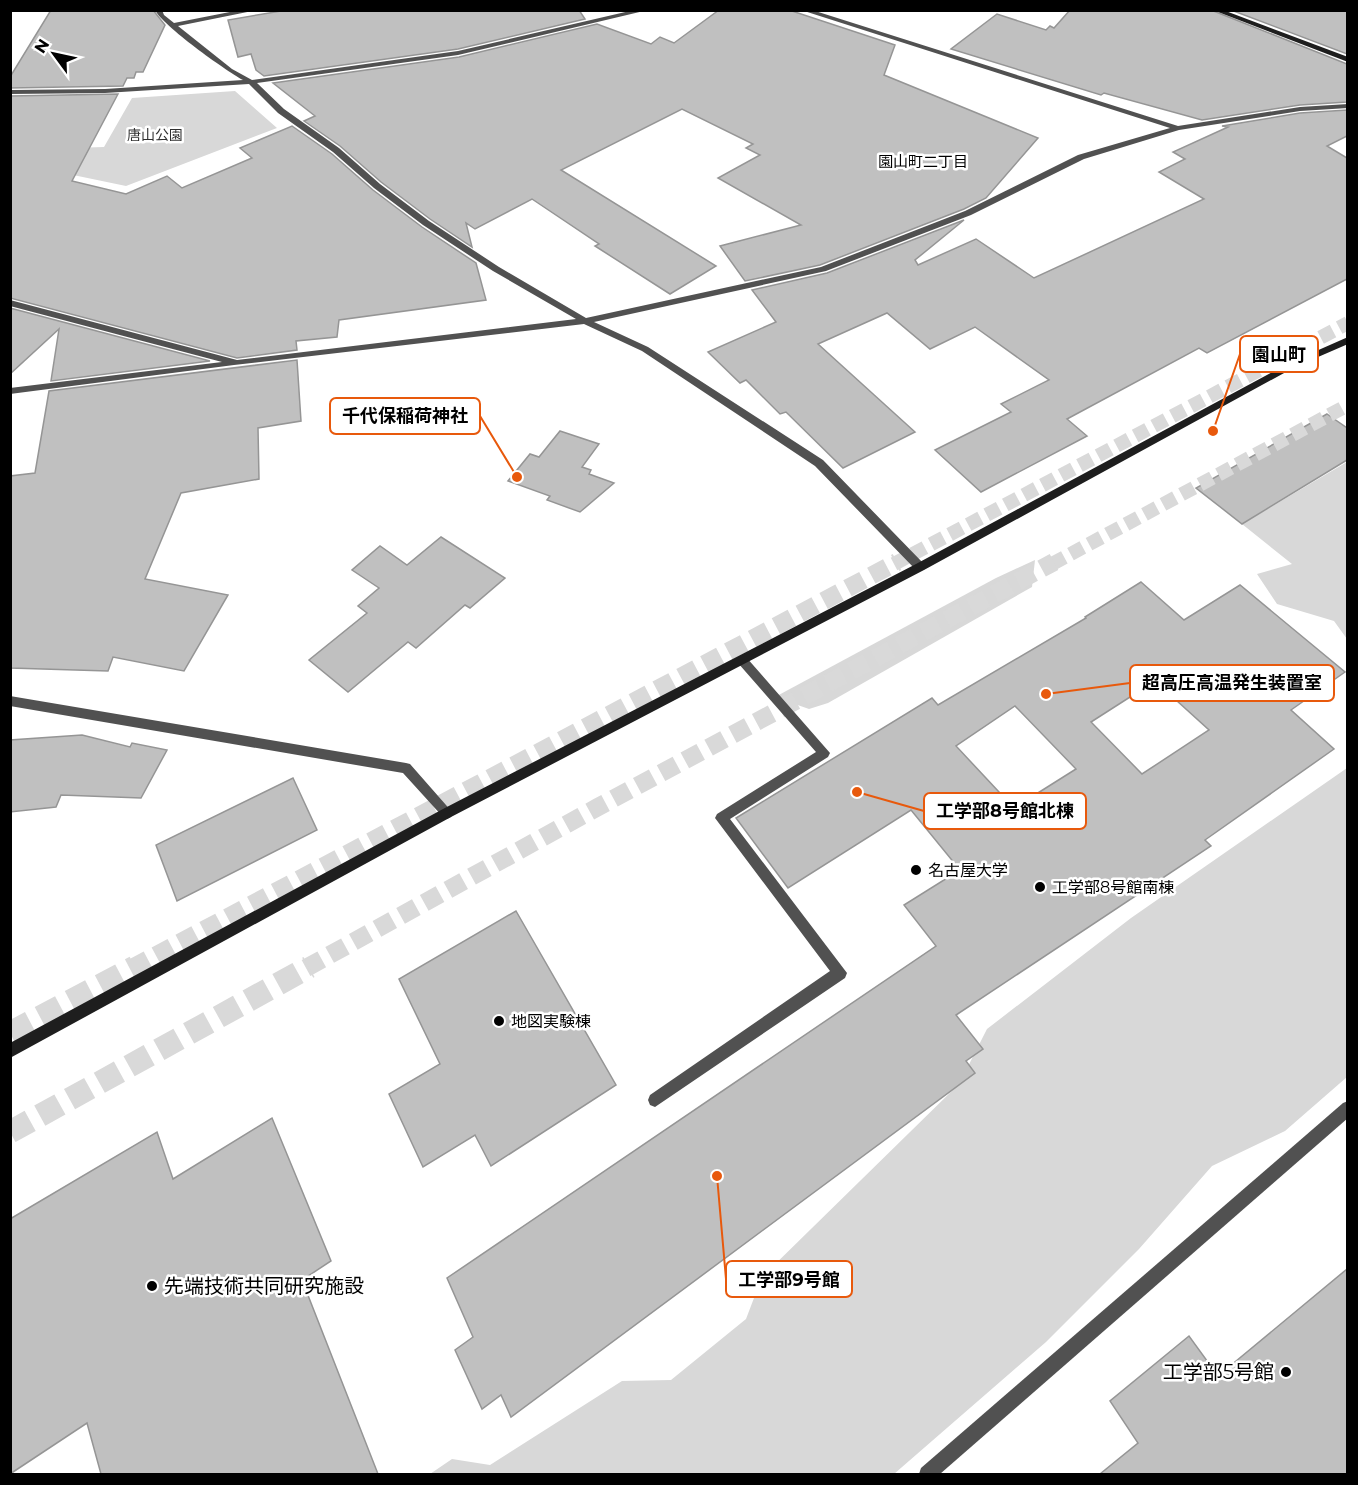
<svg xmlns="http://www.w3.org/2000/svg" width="1358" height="1485" viewBox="0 0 1358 1485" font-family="Montserrat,'Noto Sans JP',sans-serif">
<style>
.green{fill:#d8d8d8}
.building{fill:#c0c0c0;stroke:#959595;stroke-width:1.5;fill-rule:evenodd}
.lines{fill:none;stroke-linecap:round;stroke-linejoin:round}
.highway-tunnel-far2{stroke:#d9d9d9;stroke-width:14;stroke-dasharray:14 7;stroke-linecap:butt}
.highway-tunnel-far1{stroke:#d9d9d9;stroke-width:18;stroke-dasharray:18 9;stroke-linecap:butt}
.highway-tunnel{stroke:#d9d9d9;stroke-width:23;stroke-dasharray:23 11;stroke-linecap:butt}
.lane{fill:#515151;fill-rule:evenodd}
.street{fill:#515151;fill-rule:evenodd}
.secondary{fill:#1e1e1e;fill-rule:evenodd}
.poi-dot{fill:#000;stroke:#fff;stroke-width:2}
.labels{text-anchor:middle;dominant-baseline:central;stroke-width:5;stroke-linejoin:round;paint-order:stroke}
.far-park-label{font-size:14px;fill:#2f2f2f;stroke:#fff}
.far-neighbourhood-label{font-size:15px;fill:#000;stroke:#fff}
.poi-label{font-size:16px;fill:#000;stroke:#fff;text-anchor:start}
.near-poi-label{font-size:20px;fill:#000;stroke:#fff;text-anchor:start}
.leader{fill:none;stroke:#e8590c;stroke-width:2}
.callout-dot{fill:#e8590c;stroke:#fff;stroke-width:2}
.callout{fill:#fff;stroke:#e8590c;stroke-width:2}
.callout-label{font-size:18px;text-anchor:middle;font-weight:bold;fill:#000}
</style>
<rect width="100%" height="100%" fill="#fff"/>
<g class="green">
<path d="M235,91l42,37 -151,58 -101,-21 14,-16 65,-2 28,-49z"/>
<path d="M1347,462v177l-13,-18 -57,-17 -20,-30 35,-10 -50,-40z"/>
<path d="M1035,560l-3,27 -204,116 -19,6 -34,-12 221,-119z"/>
<path d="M1347,768v309l-62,54 -73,35 -73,83 -93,93 -152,132h-464l22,-15 38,6 132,-84 49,-1 75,-61 16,-42 197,-193 28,-55 144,-111z"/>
</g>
<g class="building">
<path d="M51,10h102l12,15 -22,47h-7l-2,6h-7l-4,8 -113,2v-11z"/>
<path d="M287,10h292l6,9 -127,30 -194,27 -8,-6 -5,-16 -13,3 -10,-37z"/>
<path d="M719,10h70l106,35 -11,30 154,63 -52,60 -22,11 -144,56 -75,16 -25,-35 81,-21 -83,-47 42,-23 -14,-7 7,-4 -71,-35 -121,61 155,96 -46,28 -75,-48 4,-2 -67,-45 -57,30 -9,-6 6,24 -42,-28 -49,-37 -41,-36 -36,-25 11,-5 -42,-33 186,-26 138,-33 54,20 9,-7 14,6z"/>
<path d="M1070,10h141l136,54v38l-47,3 -98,15 -98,-27 -3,2 -150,-46 46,-35 49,16 4,-4 4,2z"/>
<path d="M1231,10h116v44z"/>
<path d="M118,94l-46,87 54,13 41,-18 15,12 70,-30 -12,-10 52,-22 40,28 41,36 49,37 54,36 10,37 -147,20 -2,17 -41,4 1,9 -60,8 -227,-60v-202z"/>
<path d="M1347,110v26l-20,10 20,12v121l-140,74 -8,-5 -132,71 20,17 -106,56 -46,-42 76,-38 -10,-8 48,-24 -74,-53 -45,22 -43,-36 -69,31 97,88 -72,36 -57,-56 -6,2 -34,-34 -6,3 -32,-31 68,-30 -24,-32 75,-17 137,-53 -49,40 3,5 58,-26 58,39 170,-79 -45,-27 26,-13 -12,-7 55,-25 -6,-1 78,-13z"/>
<path d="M10,308l200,53 -159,20 8,-52 -49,45z"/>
<path d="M297,360l4,61 -43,7 1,51 -78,14 -36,86 83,16 -44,76 -71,-14 -5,14 -98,-3v-192l25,-3 14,-82z"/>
<path d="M1327,414l20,14v32l-105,64 -46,-36z"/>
<path d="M560,431l39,13 -17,23 9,3 -2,4 25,9 -34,29 -33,-12 3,-4 -42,-15 22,-27 9,3z"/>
<path d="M441,537l64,41 -35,30 -5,-3 -49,43 -8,-6 -60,50 -39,-32 58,-47 -9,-7 21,-18 -27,-18 28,-24 27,19z"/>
<path d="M1141,582l43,38 56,-35 105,87 -54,38 43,39 -129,91 6,6 -255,169 27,34 -17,12 9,12 -464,344 -10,-22 -19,14 -27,-59 18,-13 -26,-59 489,-332 -32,-41 56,-35 -49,-60 -123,78 -52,-70 196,-120 6,7 148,-87 -1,-1zM1155,681l54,49 -67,44 -51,-52zM1015,706l61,63 -62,39 -58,-62z"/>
<path d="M82,735l48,12 2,-4 35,7 -26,48 -80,-3 -5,12 -46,5v-72z"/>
<path d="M293,778l24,52 -140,71 -21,-56z"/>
<path d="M516,911l100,174 -125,81 -16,-31 -52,32 -34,-73 51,-30 -41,-85z"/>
<path d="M272,1118l59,143 -29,19 76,194h-277l-14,-51 -77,51v-255l147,-87 16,47z"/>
<path d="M1347,1269v205h-247l38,-31 -28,-42 79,-65 29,40z"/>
</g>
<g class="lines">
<g class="highway-tunnel-far2">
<path d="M894,564l454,-241"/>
<path d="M1052,564l296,-159"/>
</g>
<g class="highway-tunnel-far1">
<path d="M132,968l765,-406"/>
<path d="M306,968l292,-161 456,-245"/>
</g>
<g class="highway-tunnel">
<path d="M10,1033l125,-66"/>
<path d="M10,1132l299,-165"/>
</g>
<g class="lane">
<path d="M742,655l4,2 84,96 -2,4 -98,62 117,154 -2,5 -190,129 -5,-2 -2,-5 2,-5 180,-124 -115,-153 2,-4 99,-62 -78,-89 -2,-3z"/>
<path d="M1348,1101v17l-408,356h-21l2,-6 422,-365z"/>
</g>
<g class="street">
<path d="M155,10h7l2,5 10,8 66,-13h17l-79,16 54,43 20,11 206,-29 176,-41h14l-190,45 -201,28 27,26 55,39 41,36 49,37 70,46 87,51 235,-51 144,-56 113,-56 92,-27 -369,-118h11l366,116 122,-19 48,-3v4l-48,3 -121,19 -95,29 -113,56 -145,56 -232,51 54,25 175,113 101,104 1,3 -5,4 -4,-1 -101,-104 -173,-115 -58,-27 -350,41 -224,29v-6l212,-26 -212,-56v-6l227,60 339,-41 -83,-48 -70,-46 -49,-37 -41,-36 -55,-39 -29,-29 -144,9 -95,1v-4l95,-1 138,-9c-18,-10 -80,-54 -88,-70z"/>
<path d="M10,696l396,67 4,1 43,49 -2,4 -4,2 -4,-2 -40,-44 -393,-67z"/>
</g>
<g class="secondary">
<path d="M1213,10h10l125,47v5z"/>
<path d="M1348,337v7l-53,23 -371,203 -473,247 -441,241v-15l433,-234 473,-245 373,-201z"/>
</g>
</g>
<g class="poi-dot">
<circle cx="916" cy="870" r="6"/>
<circle cx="1040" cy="887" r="6"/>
<circle cx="499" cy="1021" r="6"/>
<circle cx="152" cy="1286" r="6"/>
<circle cx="1286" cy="1372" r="6"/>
</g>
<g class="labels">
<g class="far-park-label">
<text x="155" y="135">唐山公園</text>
</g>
<g class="far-neighbourhood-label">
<text x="923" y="161">園山町二丁目</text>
</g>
<g class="poi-label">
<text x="928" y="870">名古屋大学</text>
<text x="1052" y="887">工学部8号館南棟</text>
<text x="511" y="1021">地図実験棟</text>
</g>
<g class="near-poi-label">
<text x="164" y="1286">先端技術共同研究施設</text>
<text x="1274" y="1372" text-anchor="end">工学部5号館</text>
</g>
</g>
<path class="leader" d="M1213 431L1240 354M517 477L480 416M1046 694L1130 683M857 792L924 811M717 1176L726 1279"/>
<g class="callout-dot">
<circle cx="1213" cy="431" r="6"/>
<circle cx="517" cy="477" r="6"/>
<circle cx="1046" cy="694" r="6"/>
<circle cx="857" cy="792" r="6"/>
<circle cx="717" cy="1176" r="6"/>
</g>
<g class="callout">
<rect x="1240" y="336" width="78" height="36" rx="6"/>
<rect x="330" y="398" width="150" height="36" rx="6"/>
<rect x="1130" y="665" width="204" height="36" rx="6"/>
<rect x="924" y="793" width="162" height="36" rx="6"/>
<rect x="726" y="1261" width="126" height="36" rx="6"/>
</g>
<g class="callout-label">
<text x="1279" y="361">園山町</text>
<text x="405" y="422">千代保稲荷神社</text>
<text x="1232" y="689">超高圧高温発生装置室</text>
<text x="1005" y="817">工学部8号館北棟</text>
<text x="789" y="1286">工学部9号館</text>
</g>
<rect width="1358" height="1485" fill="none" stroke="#000000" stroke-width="24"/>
<g transform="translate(54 54) rotate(303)" stroke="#ffffff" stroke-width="4.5" paint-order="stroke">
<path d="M0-4.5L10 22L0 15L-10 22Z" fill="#000000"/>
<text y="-9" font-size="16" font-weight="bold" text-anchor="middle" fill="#000000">N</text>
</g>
</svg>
